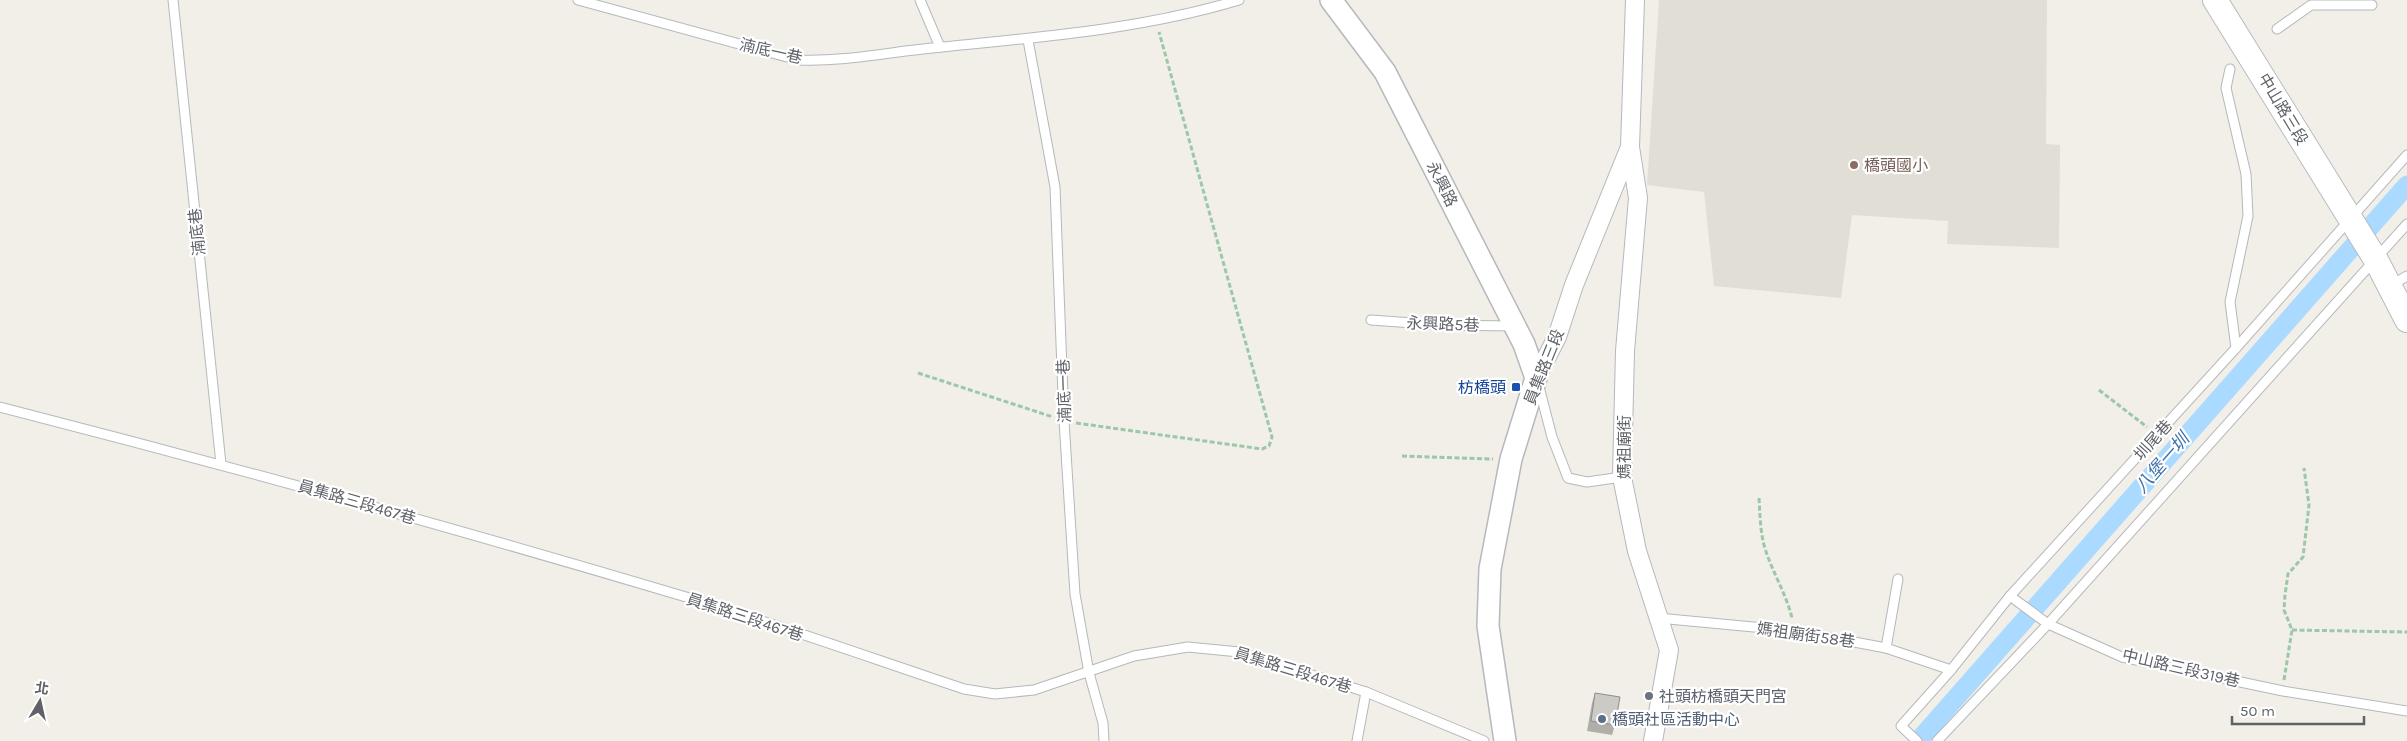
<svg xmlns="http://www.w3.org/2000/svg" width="2407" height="741" viewBox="0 0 2407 741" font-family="Karla,'Noto Sans TC',sans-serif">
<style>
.education{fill:#e1ded6}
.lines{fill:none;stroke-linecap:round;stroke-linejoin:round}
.canal{stroke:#aadaff;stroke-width:19}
.service-casing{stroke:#b5b8bc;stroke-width:11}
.minor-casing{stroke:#b5b8bc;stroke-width:20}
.tertiary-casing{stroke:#b5b8bc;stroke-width:24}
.secondary-casing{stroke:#b6babf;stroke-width:26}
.path{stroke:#9cc7a9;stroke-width:3;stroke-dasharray:5 2.5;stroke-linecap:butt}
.service{stroke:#fff;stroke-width:9}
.minor{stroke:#fff;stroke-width:18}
.tertiary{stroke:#fff;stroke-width:21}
.secondary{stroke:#fff;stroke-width:24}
.wall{fill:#afaea9}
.building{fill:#cccac5;stroke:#8f8d8a}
.education-dot{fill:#8d6e63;stroke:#fff;stroke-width:2}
.transit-dot{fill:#1a4fb4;stroke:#fff;stroke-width:2}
.worship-dot{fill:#6b7280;stroke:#fff;stroke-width:2}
.service-dot{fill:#5c6f8a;stroke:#fff;stroke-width:2}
.labels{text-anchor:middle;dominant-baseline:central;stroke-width:4.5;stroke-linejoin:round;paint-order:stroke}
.street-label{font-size:16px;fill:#5f6368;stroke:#fff}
.education-label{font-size:16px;fill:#785e54;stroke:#fff;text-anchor:start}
.transit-label{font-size:16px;fill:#164399;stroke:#fff;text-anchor:end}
.worship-label{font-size:16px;fill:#5b616d;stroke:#fff;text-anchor:start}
.service-label{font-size:16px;fill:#4e5e75;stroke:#fff;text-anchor:start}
.water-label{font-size:18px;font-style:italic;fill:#4174aa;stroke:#fff}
</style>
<rect width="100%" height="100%" fill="#f1efe8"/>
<path class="education" d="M1659,0h388l-1,144 14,1 -1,103 -112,-4 1,-23 -96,-6 -11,83 -127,-12 -10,-94 -57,-7z"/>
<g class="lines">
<path class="canal" d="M1918,741l489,-556"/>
<defs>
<g id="service">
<path d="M173,0l48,464"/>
<path d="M578,0l220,60c49,2 96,-9 144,-13 100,-10 201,-18 297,-47"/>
<path d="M920,0l20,47"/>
<path d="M2277,29l34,-24h61"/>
<path d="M1028,40l27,147 9,234 11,173 14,79 14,50 1,18"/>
<path d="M2230,69l-4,19 20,86 2,42 -18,86 6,46"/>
<path d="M2390,286l17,-10"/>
<path d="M1371,320l70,5 72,1"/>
<path d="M1539,387l13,50 16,41 19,4 35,-5"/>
<path d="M0,407c230,59 458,122 686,190 93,28 185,61 278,92l31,5 39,-4 100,-34 54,-9 51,5 127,40 118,49"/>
<path d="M2010,596l38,28 74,33 161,34 124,20"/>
<path d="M1658,618l138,13 90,17 65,22"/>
<path d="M1886,648l12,-69"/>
<path d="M1357,741l9,-49"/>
<path d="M1917,741l-16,-15 50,-56 59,-74 226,-248 171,-193"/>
<path d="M1937,741l111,-117 359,-400"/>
</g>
<g id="minor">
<path d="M1630,147l8,51 -13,153 -3,126 15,74 32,99 -16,91"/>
<path d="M1536,378l21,-41 17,-52 56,-138 5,-147"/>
</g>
<path id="tertiary" d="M1331,0l54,72 139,272 12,34 -25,81 -21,110 -2,57 17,115"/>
<path id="secondary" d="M2215,0l161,260 31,60"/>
</defs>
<use href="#service" class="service-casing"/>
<use href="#minor" class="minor-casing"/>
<use href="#tertiary" class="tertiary-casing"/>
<use href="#secondary" class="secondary-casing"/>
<g class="path">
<path d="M918,373l135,44"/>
<path d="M2099,390l48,37"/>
<path d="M1076,423l186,26 7,-3 3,-9 -113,-405"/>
<path d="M1402,456l91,3"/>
<path d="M1759,498c1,16 1,31 5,47 7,25 22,48 28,73"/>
<path d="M2292,630l115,2"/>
<path d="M2284,680l8,-50 -8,-20 1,-15 3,-21 15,-17 6,-52 -5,-37"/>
</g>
<use href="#service" class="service"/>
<use href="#minor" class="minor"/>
<use href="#tertiary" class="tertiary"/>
<use href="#secondary" class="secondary"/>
</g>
<path class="wall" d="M1595,693l20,32 -3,10 -25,-4 5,-28z"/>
<path class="building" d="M1595,693l25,4 -5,28 -24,-4z"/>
<circle class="education-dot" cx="1854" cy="165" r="5"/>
<rect class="transit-dot" x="1511" y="382" width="10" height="10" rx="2.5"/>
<circle class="worship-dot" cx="1649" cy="696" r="5"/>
<circle class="service-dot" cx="1602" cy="719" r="5"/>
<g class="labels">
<g class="street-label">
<text transform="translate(771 51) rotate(13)">湳底一巷</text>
<text transform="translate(2283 109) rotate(59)">中山路三段</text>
<text transform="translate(1442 184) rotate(63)">永興路</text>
<text transform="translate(197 232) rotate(-96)">湳底巷</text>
<text transform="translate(1443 324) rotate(2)">永興路5巷</text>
<text transform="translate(1544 367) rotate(-68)">員集路三段</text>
<text transform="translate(1064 391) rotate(-92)">湳底一巷</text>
<text transform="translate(2153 440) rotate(-48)">圳尾巷</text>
<text transform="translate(1624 447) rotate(-90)">媽祖廟街</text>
<text transform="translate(357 502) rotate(16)">員集路三段467巷</text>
<text transform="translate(745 617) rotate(18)">員集路三段467巷</text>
<text transform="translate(1806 635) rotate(8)">媽祖廟街58巷</text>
<text transform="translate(2181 668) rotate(13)">中山路三段319巷</text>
<text transform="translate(1293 670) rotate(17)">員集路三段467巷</text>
</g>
<g class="education-label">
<text x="1864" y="165">橋頭國小</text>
</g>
<g class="transit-label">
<text x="1506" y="387">枋橋頭</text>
</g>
<g class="worship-label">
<text x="1659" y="696">社頭枋橋頭天門宮</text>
</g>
<g class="service-label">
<text x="1612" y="719">橋頭社區活動中心</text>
</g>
<g class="water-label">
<text transform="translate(2162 463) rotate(-49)">八堡一圳</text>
</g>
</g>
<g transform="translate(40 701) rotate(9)" stroke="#ffffff" stroke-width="4" paint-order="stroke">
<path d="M0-4L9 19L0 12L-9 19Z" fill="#5f6368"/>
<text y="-8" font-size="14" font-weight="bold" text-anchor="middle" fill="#5f6368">北</text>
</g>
<path d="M2232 716v8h132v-8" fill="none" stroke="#5f6368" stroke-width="2.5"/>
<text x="2240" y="716" font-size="15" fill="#5f6368" stroke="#ffffff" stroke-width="4" paint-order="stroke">50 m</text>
</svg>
